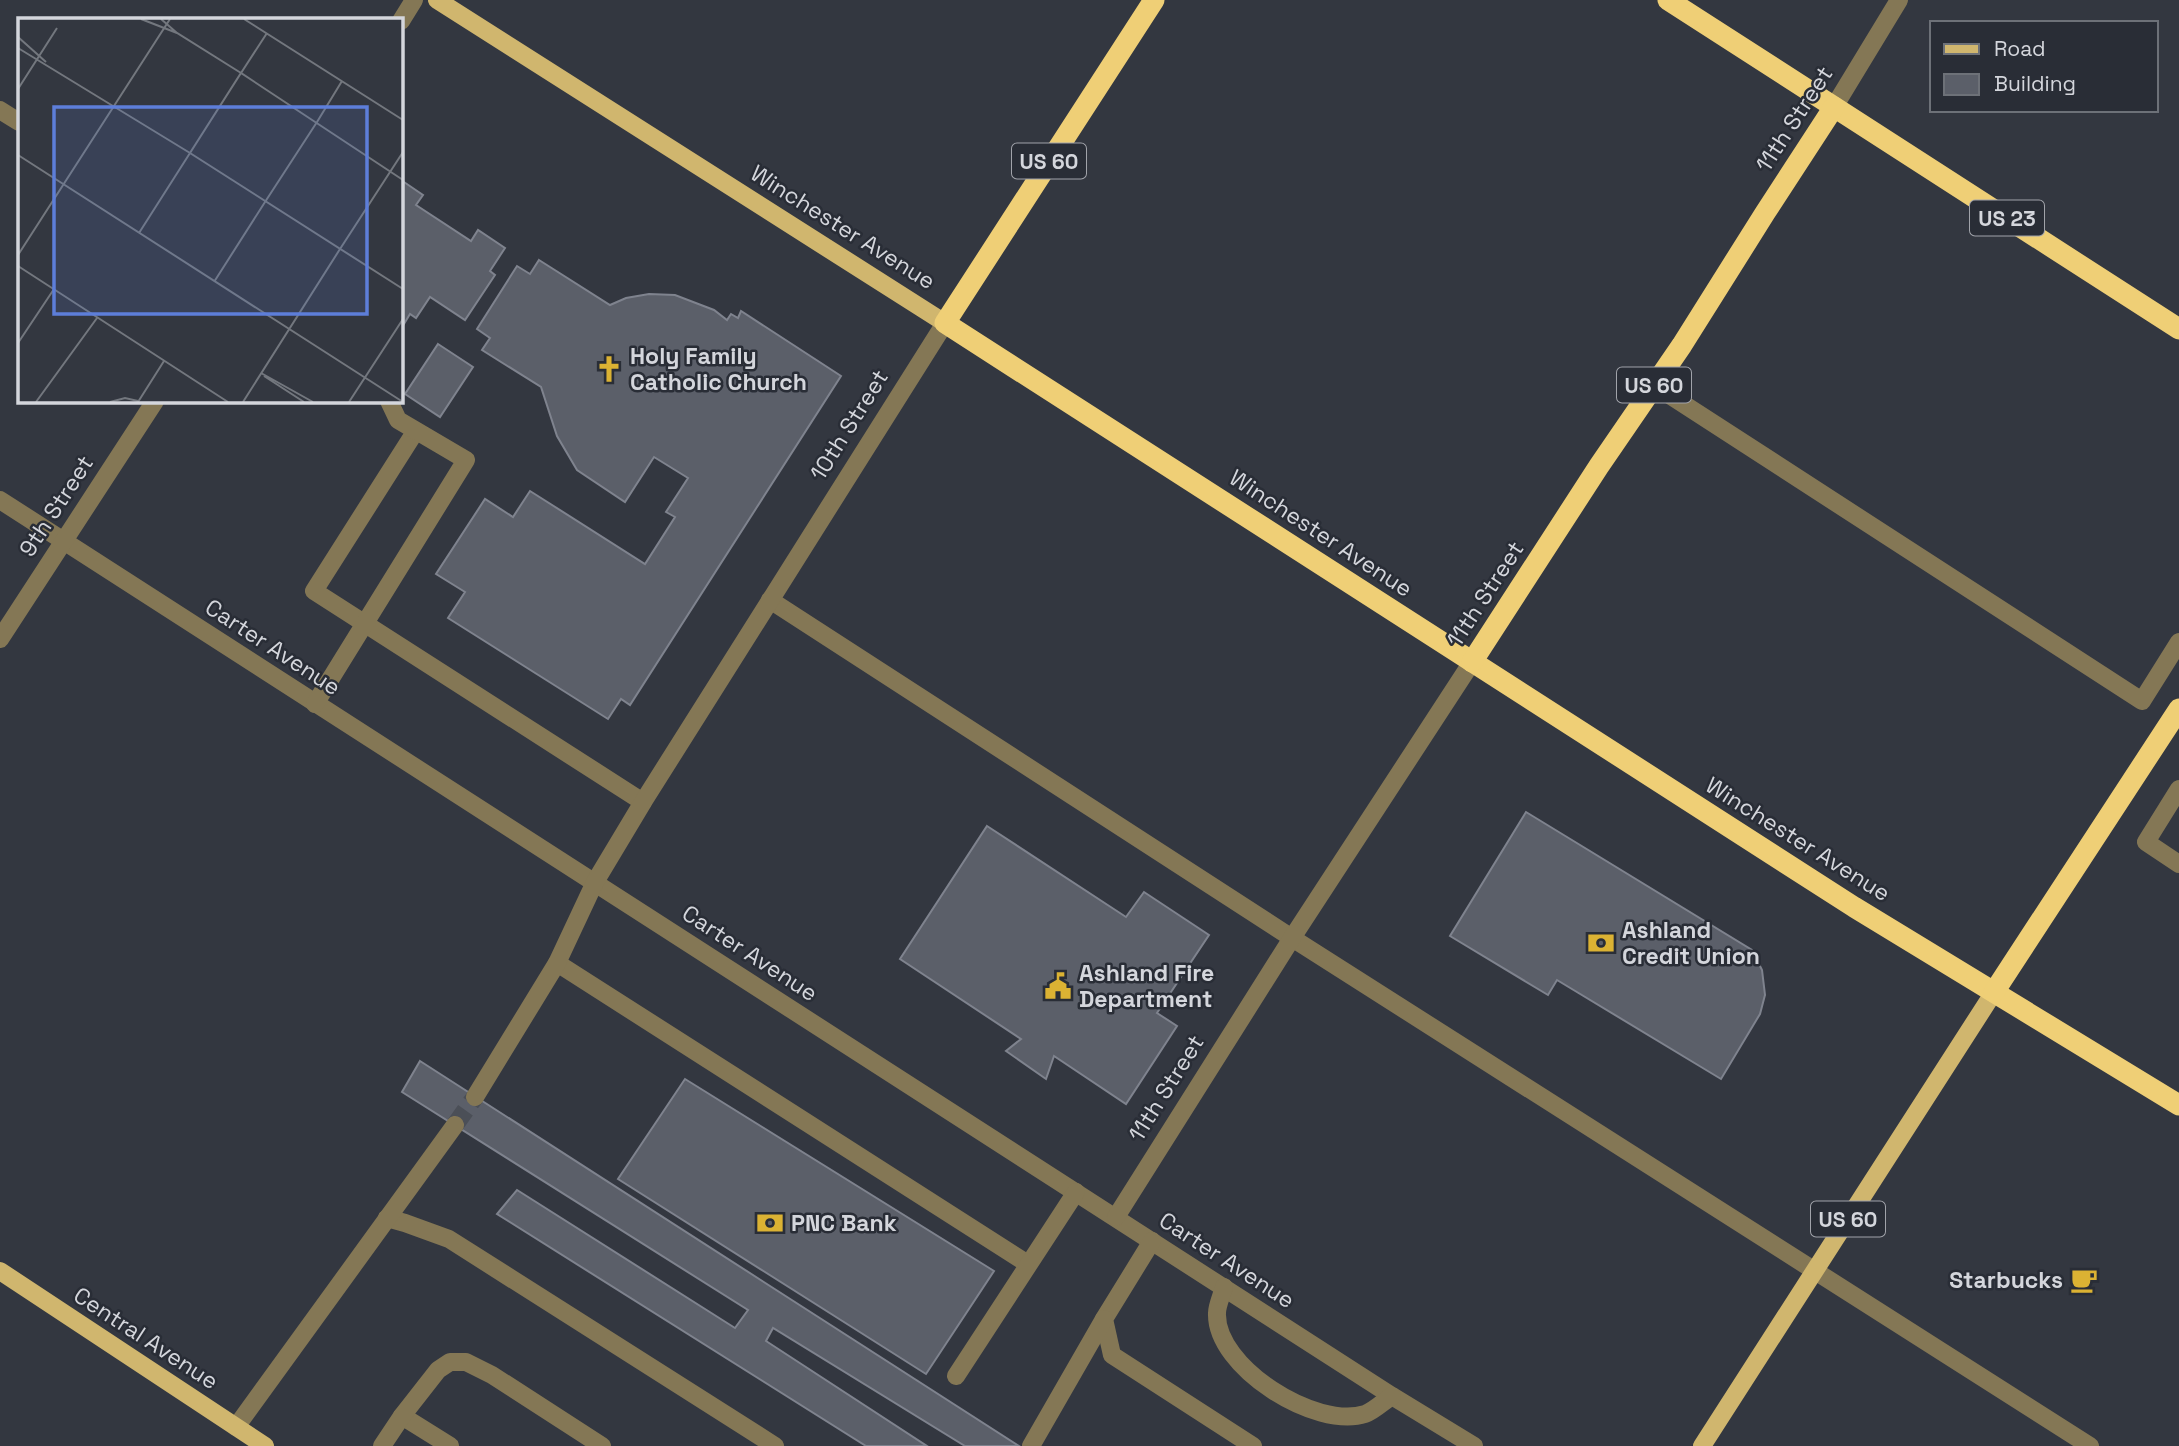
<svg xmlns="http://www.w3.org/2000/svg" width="2179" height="1446" viewBox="0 0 2179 1446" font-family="'Space Grotesk',sans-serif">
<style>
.building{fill:#5b5f69;stroke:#7f838e;stroke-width:2}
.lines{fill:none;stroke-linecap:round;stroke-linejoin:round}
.minor-tunnel{stroke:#4b4f57;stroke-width:18;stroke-dasharray:18 9;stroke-linecap:butt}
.minor{stroke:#847755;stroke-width:18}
.major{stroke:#d0b66e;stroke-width:18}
.highway{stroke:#efcf76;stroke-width:21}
.labels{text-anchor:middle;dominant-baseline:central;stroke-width:5;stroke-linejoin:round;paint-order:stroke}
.shield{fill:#292d36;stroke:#a1a3aa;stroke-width:2}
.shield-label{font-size:21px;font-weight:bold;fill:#d4d6dc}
.street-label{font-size:23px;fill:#d4d6dc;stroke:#292d36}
.poi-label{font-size:23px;font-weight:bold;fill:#d4d6dc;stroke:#292d36;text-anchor:start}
.inset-road{fill:none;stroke:#73777e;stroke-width:2}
.view{fill:#5d7ed9;fill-opacity:0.15;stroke:#5d7ed9;stroke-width:3.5}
.inset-edge{fill:none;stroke:#d4d6dc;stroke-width:3.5}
</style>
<rect width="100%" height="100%" fill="#333740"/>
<g class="building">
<path d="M401,180l22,15 -7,10 55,36 7,-11 27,18 -15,23 5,4 -30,45 -35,-23 -14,21 -6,-4 -9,15z"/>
<path d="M539,260l71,45 16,-7 23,-4 26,1 39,15 13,10 4,-6 7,4 3,-7 100,65 -211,329 -9,-6 -13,20 -160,-101 17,-26 -29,-18 49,-75 28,18 17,-26 115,73 30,-47 -9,-5 22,-34 -34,-21 -29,45 -48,-32 -20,-34 -16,-49 -59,-37 8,-12 -13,-9 40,-63 13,8z"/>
<path d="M438,344l35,23 -33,50 -35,-23z"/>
<path d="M1526,812l226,138 10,20 3,25 -5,19 -39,65 -164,-99 -9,15 -98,-59z"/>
<path d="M987,826l139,91 18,-25 65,43 -52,78 20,13 -51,78 -72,-48 -8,23 -40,-28 15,-12 -121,-80z"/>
<path d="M420,1061l599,385h-54l-192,-118 -7,13 161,105h-61l-369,-232 20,-24 218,138 13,-18 -346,-218z"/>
<path d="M685,1079l309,192 -68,103 -308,-195z"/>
</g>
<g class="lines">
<path class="minor-tunnel" d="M455,1125l20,-28"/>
<g class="minor">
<path d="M401,21l13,-21"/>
<path d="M1834,107l65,-107"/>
<path d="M0,110l19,12"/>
<path d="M1654,385l488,316 37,-59"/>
<path d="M415,432l-101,159 329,211"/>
<path d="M0,500l1392,896 82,50"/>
<path d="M770,600l522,338 798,508"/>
<path d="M0,639l155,-238"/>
<path d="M315,704l151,-244 -68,-40 -9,-19"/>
<path d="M2179,789l-33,53 33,22"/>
<path d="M557,963l471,301"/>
<path d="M475,1097l82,-134 38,-81 48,-80 302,-479"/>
<path d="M1116,1217l176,-279 180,-276"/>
<path d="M387,1218l18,5 44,16 326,207"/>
<path d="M1152,1241l-48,78 8,36 141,91"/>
<path d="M1224,1287c-2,8 -7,18 -7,26 -2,54 99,117 148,101 9,-3 19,-13 27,-18"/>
<path d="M956,1376l120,-184"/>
<path d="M402,1416l48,30"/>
<path d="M236,1427l219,-302"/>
<path d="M382,1446l20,-30 36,-46 12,-8h16l26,13 110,71"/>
<path d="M1031,1446l73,-127"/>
</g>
<g class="major">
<path d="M437,0l508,323"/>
<path d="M0,1271l265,175"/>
<path d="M1702,1446l292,-454"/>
</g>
<g class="highway">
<path d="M1154,0l-209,323 909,584 325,198"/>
<path d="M1668,0l511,329"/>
<path d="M1472,662l127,-196 83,-121 83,-132 69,-106"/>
<path d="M1994,992l185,-283"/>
</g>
</g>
<defs>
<symbol id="church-bare" viewBox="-9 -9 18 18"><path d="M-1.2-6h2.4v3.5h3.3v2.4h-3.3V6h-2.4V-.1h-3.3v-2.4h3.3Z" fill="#dbb233" stroke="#292d36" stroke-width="2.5" paint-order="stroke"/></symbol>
<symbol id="bank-bare" viewBox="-9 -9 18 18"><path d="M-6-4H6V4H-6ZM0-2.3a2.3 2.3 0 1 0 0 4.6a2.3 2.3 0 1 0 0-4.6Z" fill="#dbb233" stroke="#292d36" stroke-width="2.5" paint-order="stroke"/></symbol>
<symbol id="civic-bare" viewBox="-9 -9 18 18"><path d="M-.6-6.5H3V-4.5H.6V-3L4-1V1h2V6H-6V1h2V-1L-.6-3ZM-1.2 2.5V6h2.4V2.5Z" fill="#dbb233" stroke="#292d36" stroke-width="2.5" paint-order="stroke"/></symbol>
<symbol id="cafe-bare" viewBox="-9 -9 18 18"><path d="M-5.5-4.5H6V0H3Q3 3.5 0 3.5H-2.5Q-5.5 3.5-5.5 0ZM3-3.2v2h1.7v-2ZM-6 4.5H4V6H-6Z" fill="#dbb233" stroke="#292d36" stroke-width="2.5" paint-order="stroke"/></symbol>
</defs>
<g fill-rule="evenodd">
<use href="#church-bare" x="590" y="350" width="38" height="38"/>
<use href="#bank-bare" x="1582" y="924" width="38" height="38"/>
<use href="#civic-bare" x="1039" y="967" width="38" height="38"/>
<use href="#bank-bare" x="751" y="1204" width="38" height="38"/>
<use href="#cafe-bare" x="2065" y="1261" width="38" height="38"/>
</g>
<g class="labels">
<g class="shield">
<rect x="1012" y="143.5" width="74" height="35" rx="5"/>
<rect x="1970" y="200.5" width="74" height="35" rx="5"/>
<rect x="1617" y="367.5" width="74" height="35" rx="5"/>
<rect x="1811" y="1201.5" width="74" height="35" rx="5"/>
</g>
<g class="shield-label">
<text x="1049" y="161">US 60</text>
<text x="2007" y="218">US 23</text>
<text x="1654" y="385">US 60</text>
<text x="1848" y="1219">US 60</text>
</g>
<g class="street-label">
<text transform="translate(1794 119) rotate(-57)">11th Street</text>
<text transform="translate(843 227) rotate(32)">Winchester Avenue</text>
<text transform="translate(849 425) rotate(-58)">10th Street</text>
<text transform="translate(56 506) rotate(-57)">9th Street</text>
<text transform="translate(1321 533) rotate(33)">Winchester Avenue</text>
<text transform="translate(1485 594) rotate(-57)">11th Street</text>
<text transform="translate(273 647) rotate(33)">Carter Avenue</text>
<text transform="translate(1798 839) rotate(32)">Winchester Avenue</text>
<text transform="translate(750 953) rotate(33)">Carter Avenue</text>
<text transform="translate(1166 1088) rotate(-58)">11th Street</text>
<text transform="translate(1227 1260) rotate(33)">Carter Avenue</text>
<text transform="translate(146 1338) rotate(33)">Central Avenue</text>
</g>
<g class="poi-label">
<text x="630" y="356">Holy Family<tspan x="630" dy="26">Catholic Church</tspan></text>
<text x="1622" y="930">Ashland<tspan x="1622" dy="26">Credit Union</tspan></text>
<text x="1079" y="973">Ashland Fire<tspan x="1079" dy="26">Department</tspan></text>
<text x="791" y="1223">PNC Bank</text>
<text x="2063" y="1280" text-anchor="end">Starbucks</text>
</g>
</g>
<g transform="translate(18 18)">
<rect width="385" height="385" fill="#333740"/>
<path class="inset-road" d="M123,1l36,14 64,40M143,1l16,14M226,1l159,101M0,19l28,25M0,30l172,105M223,55l26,-40M0,71l39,-61M299,104l25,-41M0,137l385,247M385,162l-162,-107 -51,80 213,136M247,184l52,-80M121,215l51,-80M322,231l63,-97M0,237l152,-236M0,248l210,136M196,264l51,-80M0,325l36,-54M243,355l52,29M246,358l40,26M18,384l61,-84M92,384l15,-4 13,3M120,384l26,-41M225,384l97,-153M331,384l54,-83"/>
<path class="view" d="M36,89h313v207h-313z"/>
<rect width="385" height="385" class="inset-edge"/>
</g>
<rect x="1930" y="21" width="228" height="91" fill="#292d36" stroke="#6d7178" stroke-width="2"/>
<rect x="1944" y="44" width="35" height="10" fill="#d0b66e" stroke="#6d7178" stroke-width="2"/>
<text x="1994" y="56" font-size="21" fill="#d4d6dc">Road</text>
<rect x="1944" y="74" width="35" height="21" fill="#5b5f69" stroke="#6d7178" stroke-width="2"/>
<text x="1994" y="91" font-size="21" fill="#d4d6dc">Building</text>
</svg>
